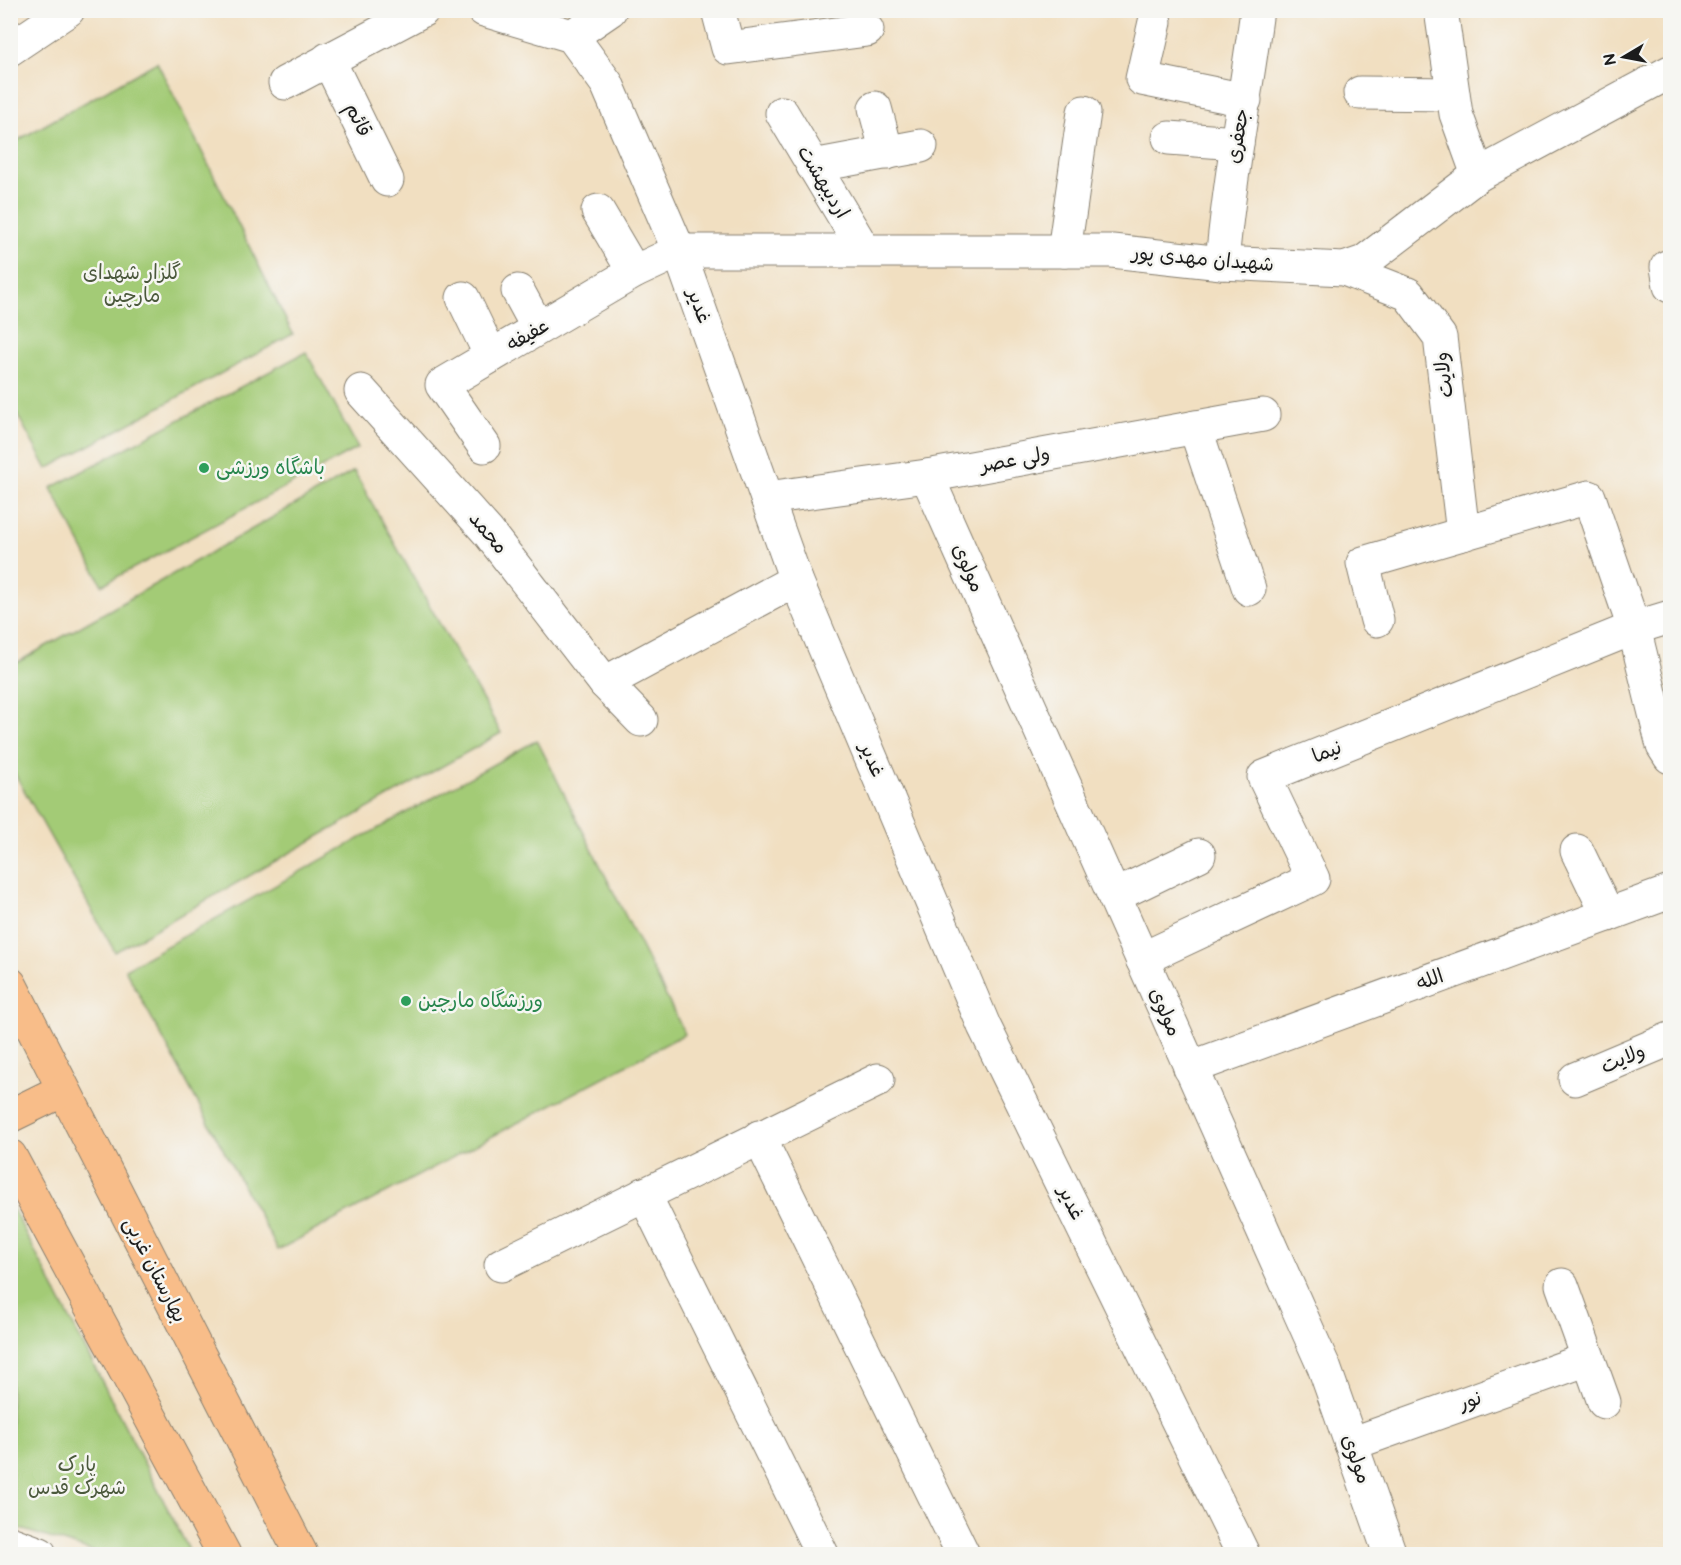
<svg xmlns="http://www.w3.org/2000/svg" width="1681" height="1565" viewBox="0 0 1681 1565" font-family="'Balsamiq Sans','Playpen Sans Arabic',sans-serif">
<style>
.green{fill:#a3cb76;stroke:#607449;stroke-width:1.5}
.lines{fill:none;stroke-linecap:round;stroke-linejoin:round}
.minor-casing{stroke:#867e6e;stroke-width:35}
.major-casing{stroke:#867e6e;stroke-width:35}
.minor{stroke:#fff;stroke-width:33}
.major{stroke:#f8bd89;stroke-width:33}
.leisure-dot{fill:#2e9e5b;stroke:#f6f6f2;stroke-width:2}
.labels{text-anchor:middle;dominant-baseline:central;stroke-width:5;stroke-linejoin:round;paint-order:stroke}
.street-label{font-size:20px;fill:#1c1c1c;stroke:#f6f6f2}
.park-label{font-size:20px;fill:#4b593c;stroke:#f6f6f2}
.leisure-label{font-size:20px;fill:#27864d;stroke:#f6f6f2;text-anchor:start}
</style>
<rect width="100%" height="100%" fill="#f6f6f2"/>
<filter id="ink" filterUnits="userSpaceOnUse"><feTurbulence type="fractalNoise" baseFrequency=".0167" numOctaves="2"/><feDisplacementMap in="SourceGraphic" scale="12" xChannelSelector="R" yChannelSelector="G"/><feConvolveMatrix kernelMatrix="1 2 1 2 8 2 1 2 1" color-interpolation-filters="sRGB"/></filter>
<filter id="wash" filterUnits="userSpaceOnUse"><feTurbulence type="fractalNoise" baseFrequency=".008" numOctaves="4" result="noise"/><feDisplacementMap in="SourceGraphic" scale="24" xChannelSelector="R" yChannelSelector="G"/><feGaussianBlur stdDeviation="1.35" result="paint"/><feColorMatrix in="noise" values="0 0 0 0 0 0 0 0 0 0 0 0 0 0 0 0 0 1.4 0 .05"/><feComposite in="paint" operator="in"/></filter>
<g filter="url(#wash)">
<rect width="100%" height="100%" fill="#f1dfc1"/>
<g class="green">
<path d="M157,62l136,272 -246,135 -36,-66v-259z"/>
<path d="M306,352l52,96 -256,137 -51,-97z"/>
<path d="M354,471l147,262 -386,219 -104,-185v-101z"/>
<path d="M537,740l148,294 -407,216 -153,-281z"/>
<path d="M10,1203l181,351h-90l-90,-28z"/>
</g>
</g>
<g filter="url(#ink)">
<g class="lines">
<defs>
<g id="minor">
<path d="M484,10l88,26 35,48 72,167 117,329 188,446 259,528"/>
<path d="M718,10l10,38 139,-18"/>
<path d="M1441,10l15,104 22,61"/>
<path d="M1155,22l-13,57 103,21"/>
<path d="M572,36l38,-26"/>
<path d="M10,49l58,-39"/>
<path d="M328,59l59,121"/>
<path d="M285,83l138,-73"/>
<path d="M1360,93l93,1"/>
<path d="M875,108l12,45"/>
<path d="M782,113l82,137"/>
<path d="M1169,138l68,5"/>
<path d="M813,166l108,-20"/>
<path d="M598,211l36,61"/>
<path d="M1064,251l20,-139"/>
<path d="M1222,263c7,-85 24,-168 35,-253"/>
<path d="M1670,267h-3l3,19"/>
<path d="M1344,269l64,25 32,43 23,197"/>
<path d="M518,291l20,37"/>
<path d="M463,298l28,58"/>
<path d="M361,391l127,141 117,151 36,37"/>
<path d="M1195,427l54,162"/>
<path d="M484,446l-42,-61 192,-113 45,-21h433l110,12 122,6 20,-7 114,-87 192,-103"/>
<path d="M927,476l397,891 66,187"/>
<path d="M767,498l160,-22 336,-61"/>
<path d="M1377,620l-14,-57 226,-66 45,131 29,118 7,11"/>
<path d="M605,683l191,-103"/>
<path d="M1577,851l31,64"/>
<path d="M1114,896l85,-41"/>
<path d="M1142,959l171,-80 -49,-102 370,-149 36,-11"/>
<path d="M1190,1068l480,-176"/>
<path d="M1575,1079l95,-40"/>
<path d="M759,1137l204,417"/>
<path d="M644,1194l178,360"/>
<path d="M501,1265l377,-185"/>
<path d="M1562,1285l42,117"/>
<path d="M1351,1444l237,-85"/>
<path d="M10,1543l30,11"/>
</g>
<g id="major">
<path d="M10,984l291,570"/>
<path d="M10,1116l53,-26"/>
<path d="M10,1156l214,398"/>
</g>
</defs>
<use href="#minor" class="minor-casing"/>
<use href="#major" class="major-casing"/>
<use href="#minor" class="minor"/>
<use href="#major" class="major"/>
</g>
</g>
<g class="leisure-dot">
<circle cx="204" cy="468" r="6"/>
<circle cx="406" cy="1001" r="6"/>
</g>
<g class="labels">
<g class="street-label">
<text transform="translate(358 120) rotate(64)">قائم</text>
<text transform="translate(1238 136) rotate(-80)">جعفری</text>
<text transform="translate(823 182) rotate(59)">اردیبهشت</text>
<text transform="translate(1203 259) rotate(5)">شهیدان مهدی پور</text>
<text transform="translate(699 306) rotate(70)">غدیر</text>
<text transform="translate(528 335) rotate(-30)">عفیفه</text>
<text transform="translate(1444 375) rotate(-97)">ولایت</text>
<text transform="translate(1015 460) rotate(-10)">ولی عصر</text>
<text transform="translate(488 533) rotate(50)">محمد</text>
<text transform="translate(968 568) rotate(66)">مولوی</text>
<text transform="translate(1327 752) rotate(-22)">نیما</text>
<text transform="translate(872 760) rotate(67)">غدیر</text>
<text transform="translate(1430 980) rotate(-20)">الله</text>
<text transform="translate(1165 1012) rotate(66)">مولوی</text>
<text transform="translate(1623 1059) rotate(-23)">ولایت</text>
<text transform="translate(1071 1203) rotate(64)">غدیر</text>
<text transform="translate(155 1270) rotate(63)">بهارستان غربی</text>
<text transform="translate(1470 1401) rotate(-20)">نور</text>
<text transform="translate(1356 1459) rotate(70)">مولوی</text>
</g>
<g class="park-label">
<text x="132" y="273">گلزار شهدای<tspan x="132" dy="23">مارچین</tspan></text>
<text x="77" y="1465">پارک<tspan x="77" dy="23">شهرک قدس</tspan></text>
</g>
<g class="leisure-label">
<text x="216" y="468">باشگاه ورزشی</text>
<text x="418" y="1001">ورزشگاه مارچین</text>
</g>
</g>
<rect width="1681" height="1565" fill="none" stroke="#f6f6f2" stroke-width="36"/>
<g transform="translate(1624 57) rotate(260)" stroke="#f6f6f2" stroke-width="4.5" paint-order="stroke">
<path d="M0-4.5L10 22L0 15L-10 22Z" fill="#1c1c1c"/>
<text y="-9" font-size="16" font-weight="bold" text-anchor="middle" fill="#1c1c1c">N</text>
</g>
</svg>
